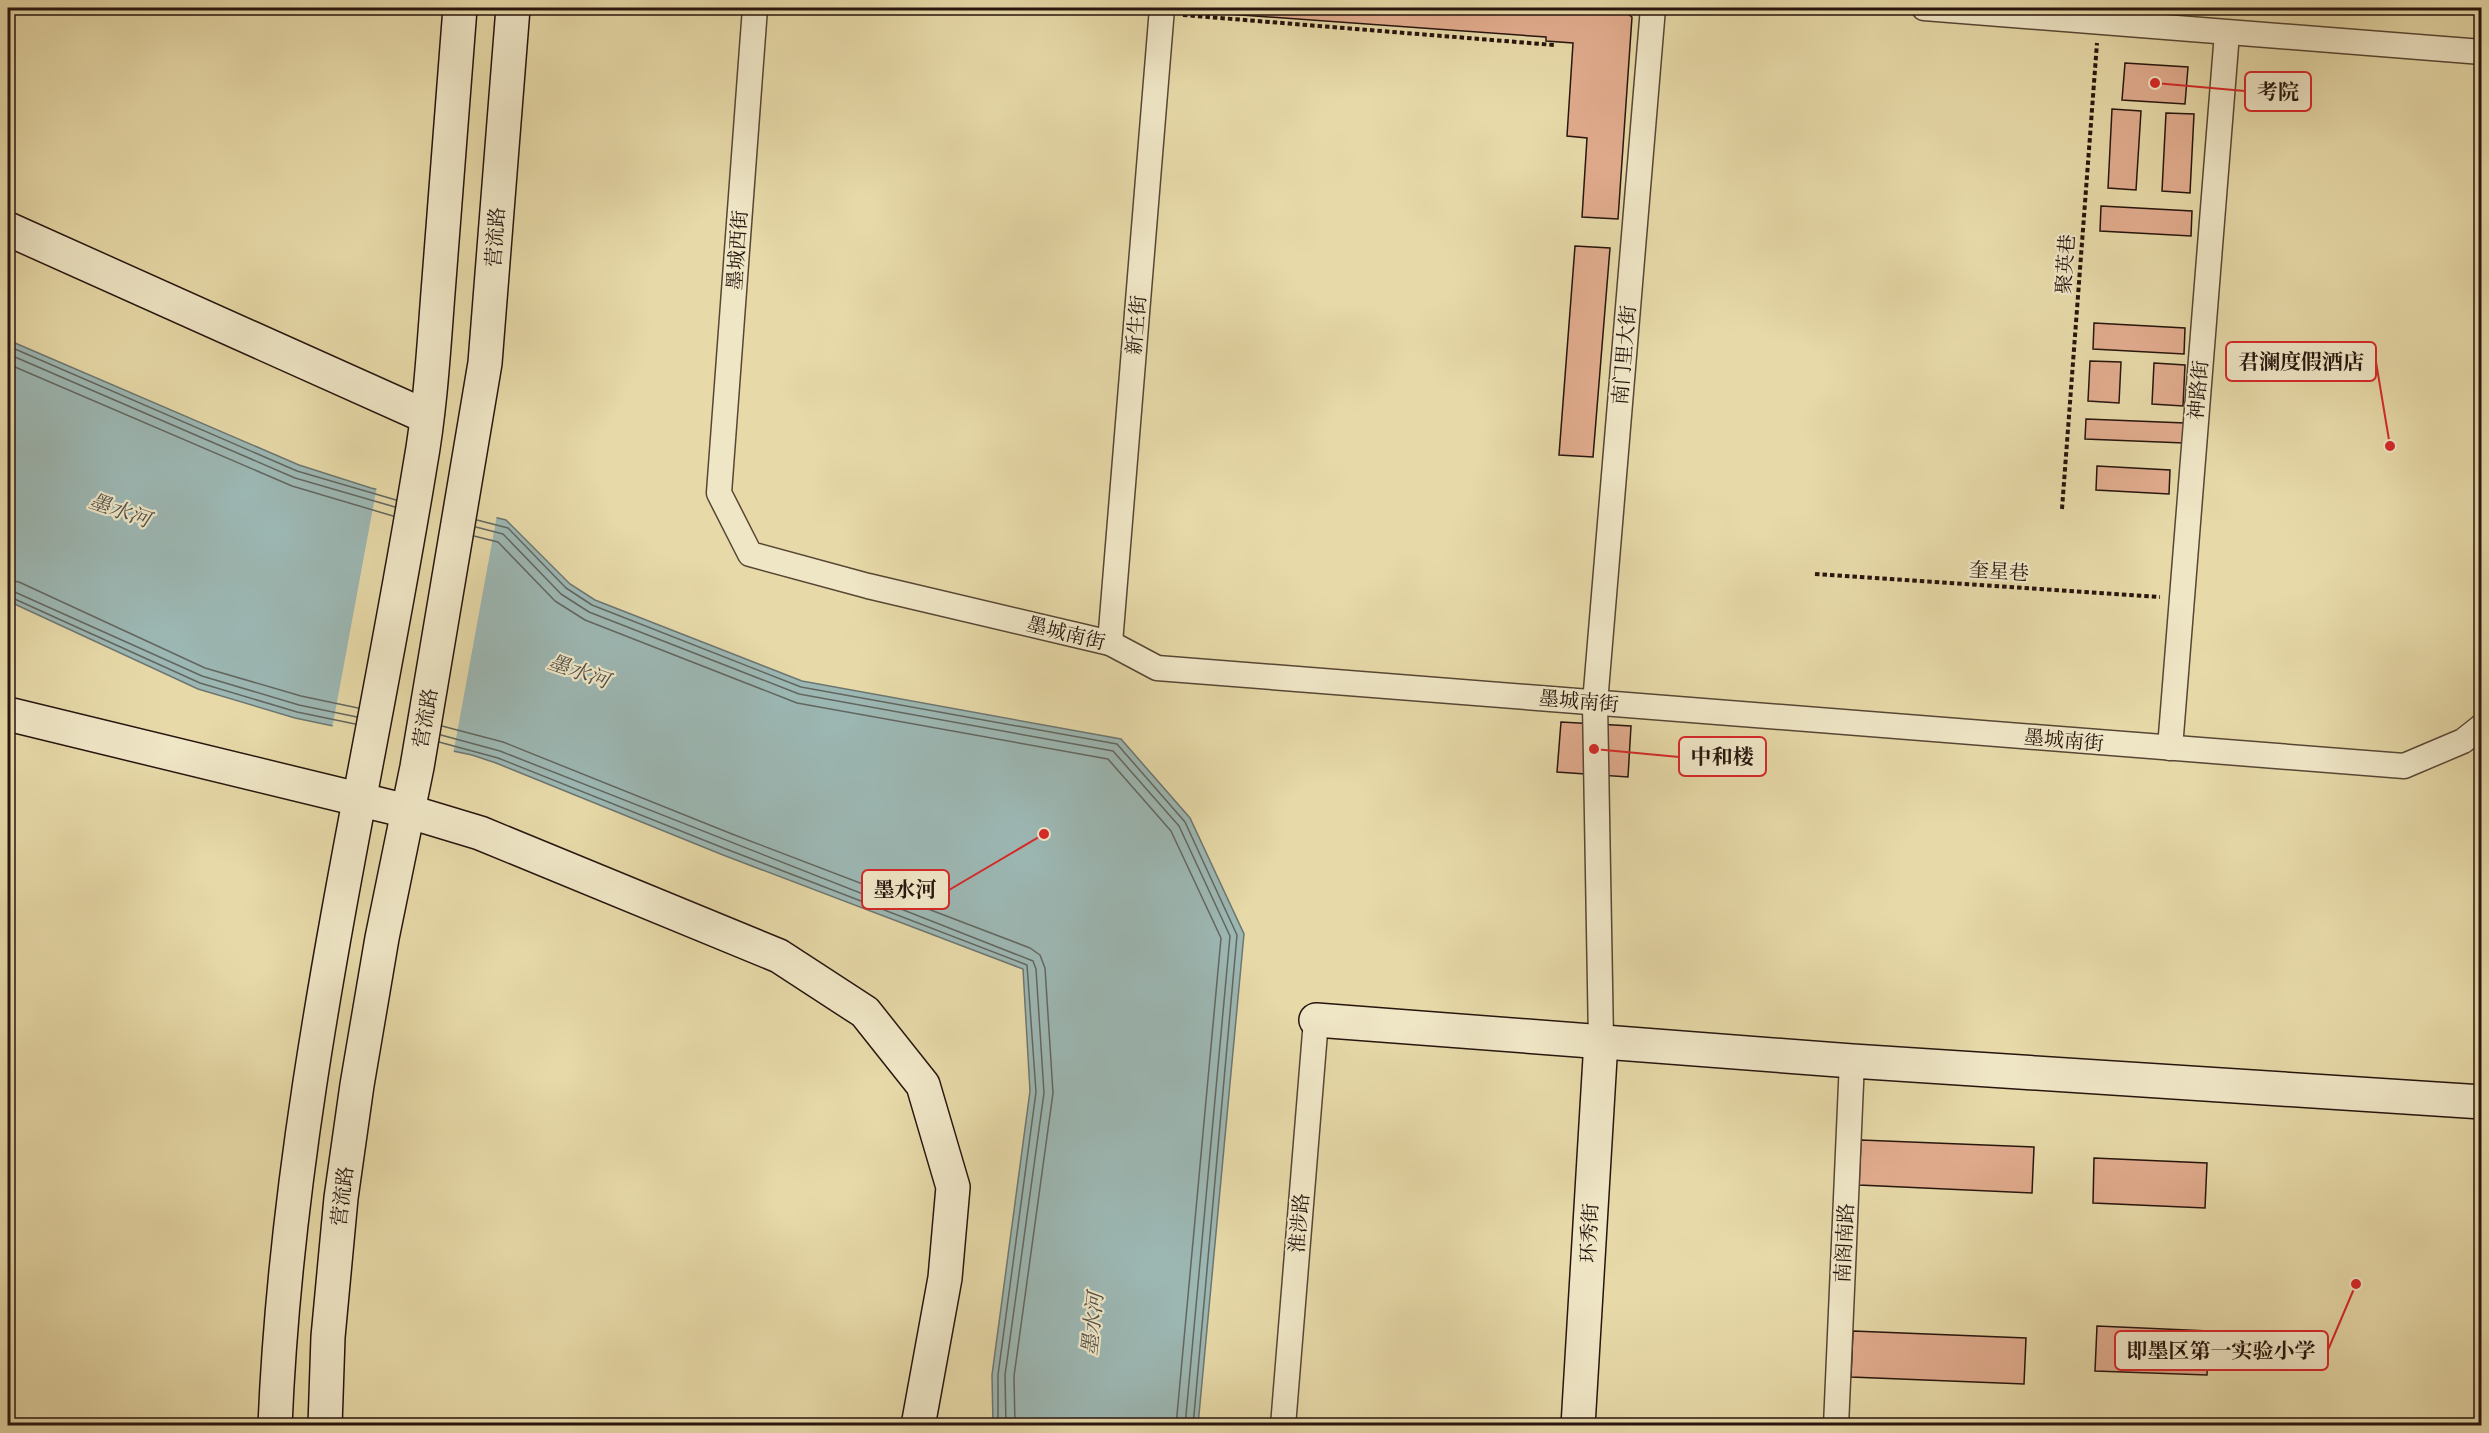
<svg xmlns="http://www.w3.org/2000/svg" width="2489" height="1433" viewBox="0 0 2489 1433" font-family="'Libre Caslon Text','Noto Serif SC',serif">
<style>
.water{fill:#9cb7b3;stroke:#6d7671;stroke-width:1.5}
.pier{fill:#e7d9a8}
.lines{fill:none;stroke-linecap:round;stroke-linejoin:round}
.shore{stroke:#626660;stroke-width:1.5}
.building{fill:#e1ac8e;stroke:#27150e;stroke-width:1.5}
.street-casing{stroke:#574634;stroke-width:27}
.secondary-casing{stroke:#27150e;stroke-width:36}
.path{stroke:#27150e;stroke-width:4;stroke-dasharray:4.5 3;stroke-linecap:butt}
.street{stroke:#efe6c6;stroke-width:24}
.secondary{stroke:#efe6c6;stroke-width:33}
.labels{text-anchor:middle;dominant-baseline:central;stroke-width:4.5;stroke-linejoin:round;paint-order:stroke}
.street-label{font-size:20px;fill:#27150e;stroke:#efe6c6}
.water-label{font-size:21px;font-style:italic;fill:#504e48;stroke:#efe6c6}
.leader{fill:none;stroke:#d62828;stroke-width:2}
.callout-dot{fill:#d62828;stroke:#efe6c6;stroke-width:2}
.callout{fill:#efe6c6;stroke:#d62828;stroke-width:2}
.callout-label{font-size:21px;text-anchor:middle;font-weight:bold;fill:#27150e}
</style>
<rect width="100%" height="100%" fill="#e7d9a8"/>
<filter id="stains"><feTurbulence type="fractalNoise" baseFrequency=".00333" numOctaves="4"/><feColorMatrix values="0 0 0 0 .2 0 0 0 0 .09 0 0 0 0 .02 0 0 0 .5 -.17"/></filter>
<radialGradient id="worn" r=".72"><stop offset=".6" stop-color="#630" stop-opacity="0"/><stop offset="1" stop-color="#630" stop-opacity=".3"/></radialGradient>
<path class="water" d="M8,340l291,125 72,23 135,32 64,64 25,16 207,81 319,58 69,79 54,116 -46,491h-205l-1,-50 38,-284 -7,-122 -300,-114 -227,-92 -24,-8 -177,-37 -97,-29 -190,-88z"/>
<path class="pier" d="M377,486l120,29 -44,240 -121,-26z"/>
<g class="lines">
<g class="shore">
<path d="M8,346l289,125 99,29"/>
<path d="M8,354l287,124 100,29"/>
<path d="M8,364l284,122 101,30"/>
<path d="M477,520l31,8 58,60 26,17 209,82 316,57 68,78 52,113 -44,491"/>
<path d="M476,527l27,7 58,60 28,18 210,82 314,57 66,75 51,110 -45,490"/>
<path d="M474,536l24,6 57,59 30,19 212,83 311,56 63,72 50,107 -45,488"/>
<path d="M8,580l11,2 186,86 96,28 57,12"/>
<path d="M8,589l194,87 97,29 58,12"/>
<path d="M8,596l192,87 97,29 58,12"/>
<path d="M442,726l61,16 229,92 298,114 10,7 5,13 8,125 -39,283 1,50"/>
<path d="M441,735l59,16 533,210 3,8 8,124 -39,282 1,51"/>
<path d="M439,742l59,16 228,91 301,116 9,127 -38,283v51"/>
</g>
</g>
<g class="building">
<path d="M1185,8h434l13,9 -14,202 -36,-2 5,-79 -20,-2 6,-93 -27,-2v-4l-361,-26z"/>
<path d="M2125,63l63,4 -3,37 -63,-4z"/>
<path d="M2112,109l29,2 -5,79 -28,-2z"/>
<path d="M2166,113l28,1 -4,79 -28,-2z"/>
<path d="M2101,206l91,5 -1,25 -91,-5z"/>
<path d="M1575,246l35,2 -17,209 -34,-2z"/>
<path d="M2094,323l91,5 -1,26 -91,-5z"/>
<path d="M2090,361l31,1 -2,41 -31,-2z"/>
<path d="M2154,363l31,2 -2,41 -31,-2z"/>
<path d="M2086,419l99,4 -1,20 -99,-4z"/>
<path d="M2097,466l73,4 -1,24 -73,-4z"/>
<path d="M1561,722l70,4 -3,51 -71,-5z"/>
<path d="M1861,1140l173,7 -2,46 -173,-8z"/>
<path d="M2094,1158l113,5 -2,45 -112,-5z"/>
<path d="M2097,1326l112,5 -2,44 -112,-4z"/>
<path d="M1853,1331l173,7 -2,46 -173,-7z"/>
</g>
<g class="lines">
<defs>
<g id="street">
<path d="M755,8l-36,485 31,61 118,32 242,57 47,25 1247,98 59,-25 19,-15"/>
<path d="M1924,8l558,44"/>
<path d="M1110,643l52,-635"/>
<path d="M2170,748l57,-715"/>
<path d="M1601,1041l-6,-338 58,-695"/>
<path d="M1283,1426l33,-406"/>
<path d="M1836,1426l16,-365"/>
</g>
<g id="secondary">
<path d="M8,229l417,187"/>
<path d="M8,714l399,97 73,22 299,123 86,56 58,73 30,102 -8,91 -27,148"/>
<path d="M1316,1020l536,41 630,41"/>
<path d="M275,1426c13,-325 93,-641 145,-960 11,-61 14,-124 19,-186 7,-91 14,-182 21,-272"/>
<path d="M325,1426l3,-89 13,-139 16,-113 25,-147 35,-171 68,-404 28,-355"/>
<path d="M1578,1426l23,-385"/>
</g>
</defs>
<use href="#street" class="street-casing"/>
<use href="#secondary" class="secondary-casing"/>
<g class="path">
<path d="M1086,8l56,4"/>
<path d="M1183,15l371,30"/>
<path d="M2062,509l35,-466"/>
<path d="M1815,574l345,23"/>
</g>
<use href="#street" class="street"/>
<use href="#secondary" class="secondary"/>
</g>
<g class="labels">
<g class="street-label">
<text transform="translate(495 237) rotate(-86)">营流路</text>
<text transform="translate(737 250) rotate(-86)">墨城西街</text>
<text transform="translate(2065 264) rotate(-86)">聚英巷</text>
<text transform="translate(1136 325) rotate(-85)">新生街</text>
<text transform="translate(1624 355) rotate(-85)">南门里大街</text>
<text transform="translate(2198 390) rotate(-85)">神路街</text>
<text transform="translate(1999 571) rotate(4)">奎星巷</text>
<text transform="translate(1066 633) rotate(14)">墨城南街</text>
<text transform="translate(1579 701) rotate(5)">墨城南街</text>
<text transform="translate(425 718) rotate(-80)">营流路</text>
<text transform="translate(2064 740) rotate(5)">墨城南街</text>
<text transform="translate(342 1196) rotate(-83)">营流路</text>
<text transform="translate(1299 1223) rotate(-85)">淮涉路</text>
<text transform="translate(1589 1233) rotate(-87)">环秀街</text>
<text transform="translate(1844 1243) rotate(-87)">南阁南路</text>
</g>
<g class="water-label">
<text transform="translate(120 510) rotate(19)">墨水河</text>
<text transform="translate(579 671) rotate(19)">墨水河</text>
<text transform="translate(1092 1324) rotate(-84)">墨水河</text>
</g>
</g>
<path class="leader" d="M2155 83L2245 91M2390 446L2376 362M1594 749L1679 757M1044 834L949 890M2356 1284L2328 1350"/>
<g class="callout-dot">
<circle cx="2155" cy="83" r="6"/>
<circle cx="2390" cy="446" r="6"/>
<circle cx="1594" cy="749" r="6"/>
<circle cx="1044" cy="834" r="6"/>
<circle cx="2356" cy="1284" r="6"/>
</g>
<g class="callout">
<rect x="2245" y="72" width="66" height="39" rx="6"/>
<rect x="2226" y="342" width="150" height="39" rx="6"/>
<rect x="1679" y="737" width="87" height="39" rx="6"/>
<rect x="862" y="870" width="87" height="39" rx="6"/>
<rect x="2115" y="1331" width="213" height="39" rx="6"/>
</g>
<g class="callout-label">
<text x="2278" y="99">考院</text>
<text x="2301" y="369">君澜度假酒店</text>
<text x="1722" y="764">中和楼</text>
<text x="905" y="897">墨水河</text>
<text x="2221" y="1358">即墨区第一实验小学</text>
</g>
<rect width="2489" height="1433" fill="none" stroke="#e7d9a8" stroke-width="30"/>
<rect x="9" y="9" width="2471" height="1415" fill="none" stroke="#27150e" stroke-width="3"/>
<rect x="15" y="15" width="2459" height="1403" fill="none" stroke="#27150e" stroke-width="1.5"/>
<rect width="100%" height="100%" filter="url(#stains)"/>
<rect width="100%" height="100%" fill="url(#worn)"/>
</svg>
